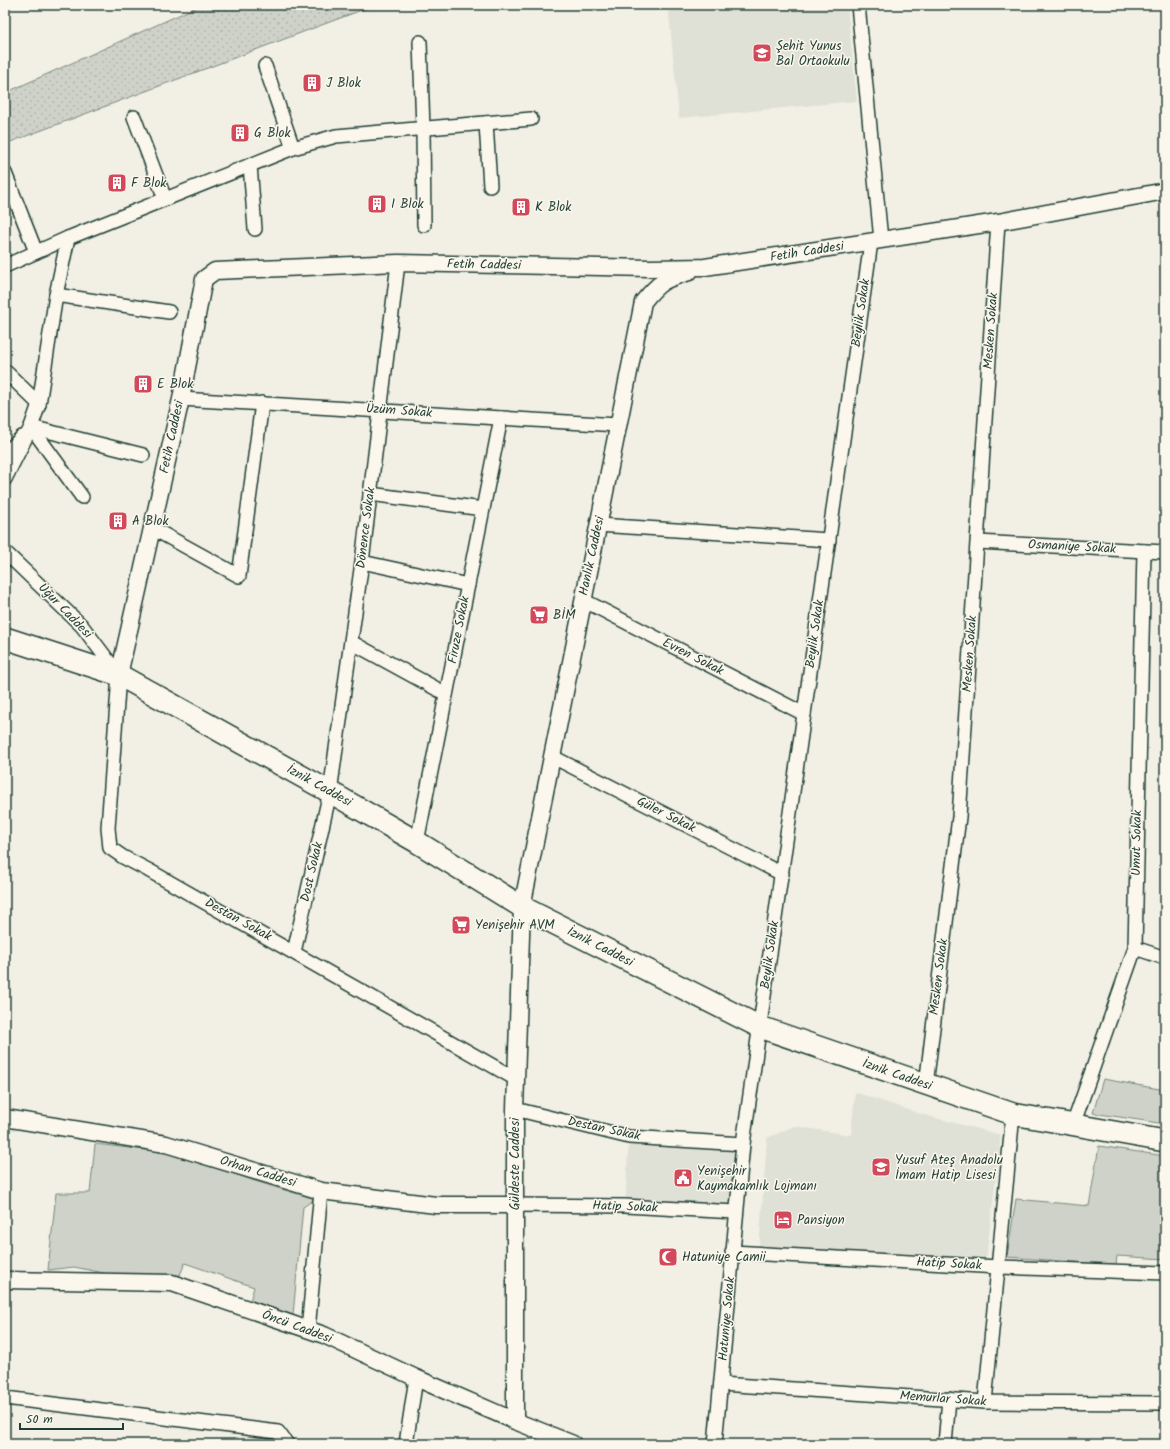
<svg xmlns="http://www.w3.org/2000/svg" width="1170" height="1449" viewBox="0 0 1170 1449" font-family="Kalam,sans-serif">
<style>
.built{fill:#e0e1d6}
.grass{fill:url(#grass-dots);stroke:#77887e}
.park{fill:#cfd2c8;stroke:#77887e}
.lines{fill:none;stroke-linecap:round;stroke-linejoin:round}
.minor-casing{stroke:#1f3d34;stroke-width:16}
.tertiary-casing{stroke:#1f3d34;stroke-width:19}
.primary-casing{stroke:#1f3d34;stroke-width:24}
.minor{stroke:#fbf7ec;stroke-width:13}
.tertiary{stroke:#fbf7ec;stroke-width:16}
.primary{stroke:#fbf7ec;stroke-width:21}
.labels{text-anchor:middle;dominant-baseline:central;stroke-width:3;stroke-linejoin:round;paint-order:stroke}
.poi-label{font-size:13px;fill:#1f3d34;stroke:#fbf7ec;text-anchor:start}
.street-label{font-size:13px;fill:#1f3d34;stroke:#fbf7ec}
</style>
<defs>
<pattern id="grass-dots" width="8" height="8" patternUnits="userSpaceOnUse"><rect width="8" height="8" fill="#cfd2c8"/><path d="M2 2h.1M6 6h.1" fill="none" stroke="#b1b5ac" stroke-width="1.8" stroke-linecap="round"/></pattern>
</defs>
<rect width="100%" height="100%" fill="#f2f0e5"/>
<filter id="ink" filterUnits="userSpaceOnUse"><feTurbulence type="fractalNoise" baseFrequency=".025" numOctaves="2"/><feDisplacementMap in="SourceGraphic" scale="8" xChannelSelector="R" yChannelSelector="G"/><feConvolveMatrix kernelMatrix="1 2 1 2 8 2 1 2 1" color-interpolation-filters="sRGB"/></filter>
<g filter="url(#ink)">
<g class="built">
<path d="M668,5h179l10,96 -178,17z"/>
<path d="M855,1092l66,22 80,21 -15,125 -227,-12 8,-110 27,-12 57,9z"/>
<path d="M629,1137l114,7 -7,68 -111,-6z"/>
</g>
<path class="grass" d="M201,5h174l-370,139v-51z"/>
<g class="park">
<path d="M1103,1079l62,11v34l-72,-11z"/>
<path d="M95,1144l84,10 76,27 60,18 -12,8 -10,108 -43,-14 4,-14 -69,-24 -5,12 -71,-1 -35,-7 -26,3 8,-77h34z"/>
<path d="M1099,1146l66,10v103l-48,-3 -1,9 -109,-8 9,-58 73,7z"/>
</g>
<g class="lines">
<defs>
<g id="minor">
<path d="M858,5l23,235"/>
<path d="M420,42l3,87 1,96"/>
<path d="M265,66l28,82"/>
<path d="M134,117l31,82"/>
<path d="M486,123l4,63"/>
<path d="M250,165l5,64"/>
<path d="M5,173l31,79"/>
<path d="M5,266l63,-28 225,-90 43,-12 195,-17"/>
<path d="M56,295l113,17"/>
<path d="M5,371l34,33"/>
<path d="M181,399l437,26"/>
<path d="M31,427l112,28"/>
<path d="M31,427l51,70"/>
<path d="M5,454l17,-17"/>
<path d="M5,479l26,-52 8,-23 17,-109 12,-57"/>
<path d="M370,494l113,15"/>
<path d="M598,525l231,15"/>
<path d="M152,528l87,48 23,-173"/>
<path d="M978,542l187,10"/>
<path d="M5,552l77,74 37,49 -11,153 2,20 13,9 25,13 368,209"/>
<path d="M362,562l106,23"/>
<path d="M583,600l221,114"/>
<path d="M351,642l95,52"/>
<path d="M551,756l231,118"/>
<path d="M417,842l84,-424"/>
<path d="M1135,948l30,10"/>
<path d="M294,952l36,-160 32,-230 36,-299"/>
<path d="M926,1085l33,-268 39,-595"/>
<path d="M515,1109l114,28 114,7"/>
<path d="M1073,1125l62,-177 9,-397"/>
<path d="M514,1205l111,1 111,6"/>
<path d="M732,1252l267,15 166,6"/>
<path d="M308,1330l13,-139"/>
<path d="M721,1384l264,18 180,1"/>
<path d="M5,1398l273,34 9,12"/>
<path d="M985,1402l28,-288"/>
<path d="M406,1444l10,-66"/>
<path d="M715,1444l28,-300 128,-902"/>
<path d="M945,1444l4,-45"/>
</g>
<g id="tertiary">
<path d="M119,675l62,-276 23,-120 11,-8 183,-8 252,5 55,-1 293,-45 167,-31"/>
<path d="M5,1118l161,26 155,47 115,14h78"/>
<path d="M5,1280l167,3 152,52 92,43 99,43 58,23"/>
<path d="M515,1421v-312l7,-202 121,-605c16,-20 21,-23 46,-30"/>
</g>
<path id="primary" d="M5,638l114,37 211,117 87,50 105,65 238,120 253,87 152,27"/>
</defs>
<use href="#minor" class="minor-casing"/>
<use href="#tertiary" class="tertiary-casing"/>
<use href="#primary" class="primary-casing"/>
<use href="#minor" class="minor"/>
<use href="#tertiary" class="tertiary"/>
<use href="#primary" class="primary"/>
</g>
</g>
<defs>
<symbol id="school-square" viewBox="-11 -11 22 22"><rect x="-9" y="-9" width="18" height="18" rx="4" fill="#d1495b" stroke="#fbf7ec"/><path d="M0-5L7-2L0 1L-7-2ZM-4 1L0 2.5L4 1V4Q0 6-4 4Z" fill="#fff"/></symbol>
<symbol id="building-square" viewBox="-11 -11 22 22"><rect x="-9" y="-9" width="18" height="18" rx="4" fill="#d1495b" stroke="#fbf7ec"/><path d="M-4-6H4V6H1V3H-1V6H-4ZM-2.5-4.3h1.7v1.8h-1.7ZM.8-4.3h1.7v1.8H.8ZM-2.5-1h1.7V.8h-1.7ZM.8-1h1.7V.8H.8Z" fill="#fff"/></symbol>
<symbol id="supermarket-square" viewBox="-11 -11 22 22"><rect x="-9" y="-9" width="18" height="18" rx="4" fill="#d1495b" stroke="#fbf7ec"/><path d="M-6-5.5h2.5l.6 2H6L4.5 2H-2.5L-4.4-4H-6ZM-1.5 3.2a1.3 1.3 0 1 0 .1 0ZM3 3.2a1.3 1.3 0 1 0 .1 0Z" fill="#fff"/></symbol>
<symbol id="civic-square" viewBox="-11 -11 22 22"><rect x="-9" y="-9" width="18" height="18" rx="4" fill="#d1495b" stroke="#fbf7ec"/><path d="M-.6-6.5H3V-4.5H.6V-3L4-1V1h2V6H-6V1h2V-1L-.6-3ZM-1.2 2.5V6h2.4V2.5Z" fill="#fff"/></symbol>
<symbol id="hotel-square" viewBox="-11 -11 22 22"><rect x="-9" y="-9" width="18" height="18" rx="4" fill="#d1495b" stroke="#fbf7ec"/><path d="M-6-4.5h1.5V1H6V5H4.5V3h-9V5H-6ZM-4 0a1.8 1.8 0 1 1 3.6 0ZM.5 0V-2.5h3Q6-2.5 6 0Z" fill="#fff"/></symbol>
<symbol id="mosque-square" viewBox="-11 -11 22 22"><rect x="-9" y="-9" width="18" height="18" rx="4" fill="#d1495b" stroke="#fbf7ec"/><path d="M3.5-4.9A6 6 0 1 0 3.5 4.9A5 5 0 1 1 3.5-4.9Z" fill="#fff"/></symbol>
</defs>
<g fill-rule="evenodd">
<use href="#school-square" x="751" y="42" width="22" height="22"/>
<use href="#building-square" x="301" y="72" width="22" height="22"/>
<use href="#building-square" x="229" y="122" width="22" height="22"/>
<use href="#building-square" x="106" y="172" width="22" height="22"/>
<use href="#building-square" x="366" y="193" width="22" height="22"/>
<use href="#building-square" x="510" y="196" width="22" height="22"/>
<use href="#building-square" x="132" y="373" width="22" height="22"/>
<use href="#building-square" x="107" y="510" width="22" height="22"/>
<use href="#supermarket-square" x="528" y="604" width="22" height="22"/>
<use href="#supermarket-square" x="450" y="914" width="22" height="22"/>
<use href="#school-square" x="870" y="1156" width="22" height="22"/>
<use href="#civic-square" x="672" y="1167" width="22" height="22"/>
<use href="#hotel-square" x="772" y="1209" width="22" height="22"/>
<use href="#mosque-square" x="657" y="1246" width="22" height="22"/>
</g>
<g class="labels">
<g class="poi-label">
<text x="776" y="46">Şehit Yunus<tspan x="776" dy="15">Bal Ortaokulu</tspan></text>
<text x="326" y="83">J Blok</text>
<text x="254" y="133">G Blok</text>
<text x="131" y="183">F Blok</text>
<text x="391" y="204">I Blok</text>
<text x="535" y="207">K Blok</text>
<text x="157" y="384">E Blok</text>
<text x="132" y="521">A Blok</text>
<text x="553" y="615">BİM</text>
<text x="475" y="925">Yenişehir AVM</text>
<text x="895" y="1160">Yusuf Ateş Anadolu<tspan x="895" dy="15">İmam Hatip Lisesi</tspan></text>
<text x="697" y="1171">Yenişehir<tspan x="697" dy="15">Kaymakamlık Lojmanı</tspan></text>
<text x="797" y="1220">Pansiyon</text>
<text x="682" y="1257">Hatuniye Camii</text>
</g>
<g class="street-label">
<text transform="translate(807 252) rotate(-9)">Fetih Caddesi</text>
<text transform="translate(484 265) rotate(1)">Fetih Caddesi</text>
<text transform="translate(861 313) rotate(-82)">Beylik Sokak</text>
<text transform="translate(991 331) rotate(-86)">Mesken Sokak</text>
<text transform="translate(399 411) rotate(4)">Üzüm Sokak</text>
<text transform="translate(172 437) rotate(-78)">Fetih Caddesi</text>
<text transform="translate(366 528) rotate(-83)">Dönence Sokak</text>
<text transform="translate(1072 547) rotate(3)">Osmaniye Sokak</text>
<text transform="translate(592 556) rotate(-78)">Hanlık Caddesi</text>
<text transform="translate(65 611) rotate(46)">Uğur Caddesi</text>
<text transform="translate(459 630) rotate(-79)">Firuze Sokak</text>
<text transform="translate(815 634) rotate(-82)">Beylik Sokak</text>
<text transform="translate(970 654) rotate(-86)">Mesken Sokak</text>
<text transform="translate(693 657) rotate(27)">Evren Sokak</text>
<text transform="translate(319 786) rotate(29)">İznik Caddesi</text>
<text transform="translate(666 815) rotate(27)">Güler Sokak</text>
<text transform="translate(1137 843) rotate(-89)">Umut Sokak</text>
<text transform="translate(312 872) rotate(-77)">Dost Sokak</text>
<text transform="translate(238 920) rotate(29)">Destan Sokak</text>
<text transform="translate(600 947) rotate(27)">İznik Caddesi</text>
<text transform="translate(770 955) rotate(-82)">Beylik Sokak</text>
<text transform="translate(939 977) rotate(-83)">Mesken Sokak</text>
<text transform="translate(897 1075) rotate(19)">İznik Caddesi</text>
<text transform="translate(604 1129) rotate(12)">Destan Sokak</text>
<text transform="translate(515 1164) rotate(-90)">Güldeste Caddesi</text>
<text transform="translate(258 1172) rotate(17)">Orhan Caddesi</text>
<text transform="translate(625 1207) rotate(2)">Hatip Sokak</text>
<text transform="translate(949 1264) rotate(3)">Hatip Sokak</text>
<text transform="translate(727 1319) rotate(-85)">Hatuniye Sokak</text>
<text transform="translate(297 1327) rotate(20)">Öncü Caddesi</text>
<text transform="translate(943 1399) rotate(4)">Memurlar Sokak</text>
</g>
</g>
<rect width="1170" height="1449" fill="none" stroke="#fbf7ec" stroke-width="20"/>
<rect x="10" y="10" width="1150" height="1429" fill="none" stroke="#1f3d34" stroke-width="1.5" filter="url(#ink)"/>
<path d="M20 1423v6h103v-6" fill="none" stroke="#1f3d34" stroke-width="2"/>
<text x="26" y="1423" font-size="12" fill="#1f3d34" stroke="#fbf7ec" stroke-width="3" paint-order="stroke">50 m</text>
</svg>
